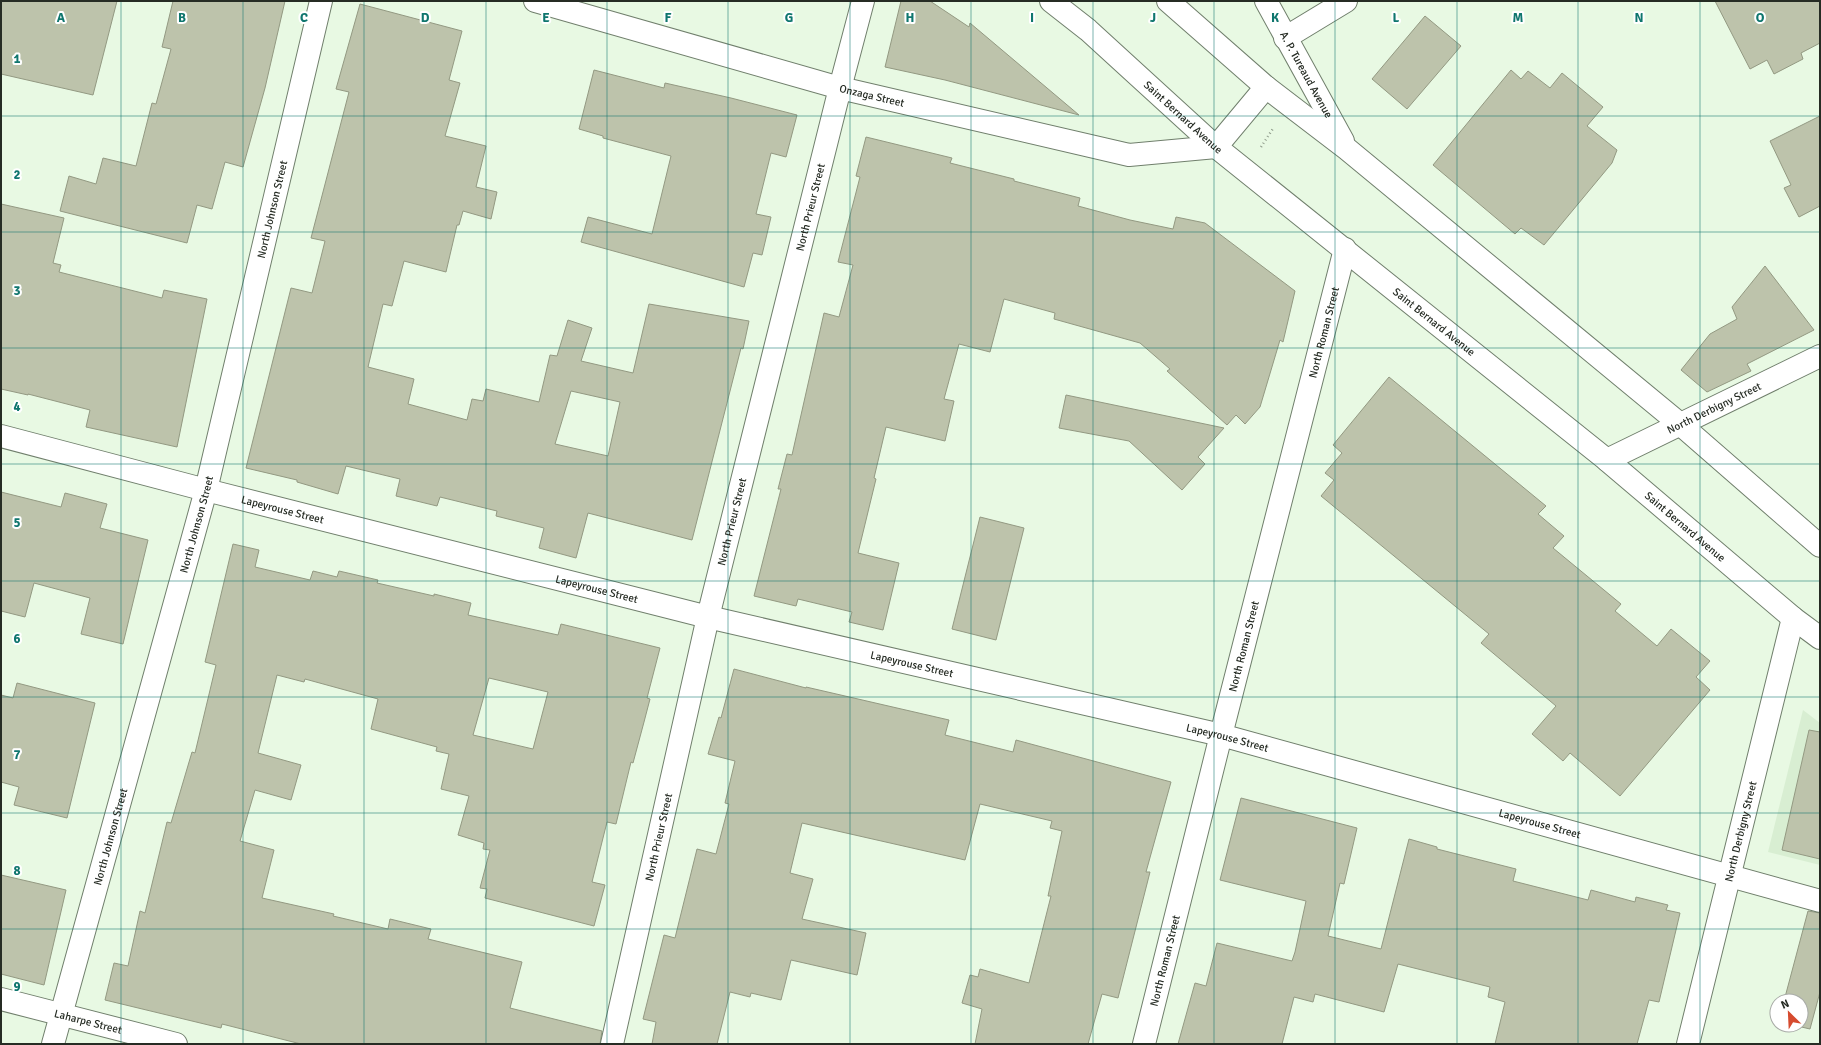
<svg xmlns="http://www.w3.org/2000/svg" width="1821" height="1045" viewBox="0 0 1821 1045" font-family="Signika,sans-serif">
<style>
.built{fill:#d8eed2}
.building{fill:#bdc3ab;stroke:#939982;fill-rule:evenodd}
.lines{fill:none;stroke-linecap:round;stroke-linejoin:round}
.minor-casing{stroke:#707f6c;stroke-width:24}
.tertiary-casing{stroke:#707f6c;stroke-width:24}
.path{stroke:#909c8c;stroke-width:2.5;stroke-dasharray:1 3;stroke-linecap:butt}
.minor{stroke:#fff;stroke-width:22}
.tertiary{stroke:#fff;stroke-width:22}
.grid{fill:none;stroke:#0f766e;stroke-width:1;stroke-opacity:0.55}
.labels{text-anchor:middle;dominant-baseline:central;stroke-width:4;stroke-linejoin:round;paint-order:stroke}
.street-label{font-size:11px;fill:#262c24;stroke:#fff}
.grid-label{font-size:13px;text-anchor:middle;font-weight:bold;fill:#0f766e;stroke:#fff;stroke-width:4;stroke-linejoin:round;paint-order:stroke}
</style>
<rect width="100%" height="100%" fill="#e8f9e3"/>
<path class="built" d="M1803,710l17,13v142l-52,-13z"/>
<g class="building">
<path d="M1,1h116l-24,94 -92,-21z"/>
<path d="M173,1h112l-20,87 -22,79 -18,-5 -13,47 -15,-4 -10,38 -127,-32 9,-35 27,8 7,-26 33,8 16,-63 4,1 15,-55 -9,-2z"/>
<path d="M901,1h29l39,26 1,-4 109,92 -134,-35 -60,-13z"/>
<path d="M1715,1h105v42l-19,10 2,6 -29,15 -7,-14 -17,9z"/>
<path d="M360,4l102,27 -13,49 11,3 -15,53 41,10 -10,41 21,5 -6,27 -28,-8 -4,14h-2l-11,47 -42,-11 -12,45 -9,-2 -15,63 46,12 -6,25 59,16 5,-21 11,2 3,-12 53,13 11,-47 7,1 11,-36 24,8 -11,33 52,12 16,-69 100,17 -6,28 -2,-1 -49,192 -104,-27 -12,45 -37,-10 5,-20 -48,-12 1,-5 -57,-14 -3,9 -41,-10 4,-17 -54,-13 -8,28 -41,-12v-2l-51,-12 45,-180 21,5 13,-52 -14,-3 38,-146 -13,-3zM571,391l49,11 -12,54 -53,-12z"/>
<path d="M1425,16l36,30 -54,63 -35,-30z"/>
<path d="M594,70l70,18 1,-5 66,15 66,17 -11,42 -15,-4 -15,61 15,3 -9,38 -9,-2 -9,34 -163,-45 7,-25 64,17 19,-78 -68,-18v-2l-24,-7z"/>
<path d="M1511,70l10,9 7,-8 22,17 12,-15 41,34 -16,19 30,24 -5,13 -68,82 -23,-17 -6,6 -82,-69z"/>
<path d="M1820,116v90l-21,11 -15,-29 7,-3 -21,-44z"/>
<path d="M866,137l86,21 -2,5 64,16v2l66,17 -2,8 52,14 43,9 3,-12 29,6 90,68 -12,51 -3,-2 -20,67 -15,17 -9,-9 -9,10 -60,-54 3,-2 -30,-26 -86,-24 1,-6 -51,-14 -14,53 -31,-8 -15,55 10,2 -9,40 -59,-14 -12,51 2,1 -18,74 41,10 -16,67 -34,-8 3,-10 -54,-13 -2,7 -42,-10 27,-107h-3l9,-35 5,1 32,-142 15,4 14,-52 -15,-3 22,-85 -4,-1z"/>
<path d="M1,204l63,14 -11,45 8,2 -2,7 103,26 2,-8 43,9 -30,148 -91,-20 4,-17 -62,-16v1l-27,-6z"/>
<path d="M1765,266l49,64 -67,34 4,7 -44,21 -26,-22 29,-36 27,-15 -5,-12z"/>
<path d="M1389,377l157,129 -8,8 26,22 -11,12 68,56 -6,7 42,35 14,-17 39,32 -14,16 14,13 -90,106 -50,-43 -7,8 -31,-27 24,-28 -75,-63 8,-9 -168,-138 13,-16 -9,-7 17,-20 -9,-8z"/>
<path d="M1066,395l158,33 -26,29 7,7 -23,26 -53,-49 -70,-13z"/>
<path d="M1,492l60,15 4,-14 42,11 -7,24 48,12 -25,104 -42,-10 9,-36 -56,-15 -9,34 -24,-6z"/>
<path d="M980,517l44,11 -28,112 -44,-11z"/>
<path d="M233,544l26,6 -4,17 55,13 3,-9 24,6 2,-6 39,9 -1,3 57,13v-2l37,9 -3,12 90,20 3,-11 99,24 -13,50 3,1 -6,23 -11,41 -2,-1 -15,62 -9,-2 -15,60 13,3 -11,41 -109,-28 2,-9 -7,-1 10,-38 -7,-1 1,-6 -26,-8 11,-39 -28,-7 8,-35 -13,-3 1,-4 -66,-18 7,-30 -73,-20 -1,3 -27,-7 -19,78 43,12 -10,35 -36,-10 -15,51 34,9 -12,48 72,16 -1,2 55,13 2,-10 41,10 -3,10 94,23 -12,46 92,23 -2,13h-299l-79,-20 -1,4 -116,-28 9,-37 14,3 12,-55 5,2 22,-91 4,1 21,-71 3,1 21,-88 -11,-3zM489,678l59,14 -15,57 -60,-14z"/>
<path d="M734,669l72,19v-1l143,33 -4,15 68,17 3,-12 155,42 -25,90h4l-32,126 -16,-4 -14,50h-113l7,-35 -20,-6 8,-28 8,2 2,-8 49,14 22,-87h-3l14,-65 -12,-3 2,-7 -72,-17 -15,56 -163,-37 -12,50 23,6 -11,40 64,14 -9,42 -66,-15 -10,40 -30,-7 -1,4 -20,-5 -13,52h-65l4,-22 -13,-3 21,-84 11,3 22,-89 19,5 13,-50 -4,-1 10,-42 -27,-7 11,-37 2,1z"/>
<path d="M17,683l78,20 -28,115 -53,-13 5,-18 -18,-5v-87l12,3z"/>
<path d="M1809,730l11,2v127l-38,-9z"/>
<path d="M1241,798l116,30 -13,56 -4,-1 -12,53 53,13 28,-110 28,8v2l79,20 -3,12 75,19 3,-10 44,12 1,-5 32,8 -2,5 14,3 -21,89 -10,-2 -12,44h-142l10,-42 -17,-5 2,-10 -92,-23 -14,48 -69,-18 -2,8 -19,-5 -12,47h-104l17,-61 11,3 11,-43 75,18 3,-9 11,-51 -86,-21z"/>
<path d="M1,875l65,15 -22,95 -43,-11z"/>
<path d="M1808,911l12,2v79l-10,37 -17,-4h8v-24h-17z"/>
</g>
<g class="lines">
<defs>
<g id="minor">
<path id="s1" d="M535,1l305,87 289,67 87,-8"/>
<path d="M1285,38l61,-37"/>
<path id="s2" d="M1,436l205,54 502,127 513,118 599,166"/>
<path id="s3" d="M1607,460l213,-104"/>
<path id="s4" d="M1,999l175,45"/>
<path id="s5" d="M53,1044l153,-554 115,-489"/>
<path id="s6" d="M612,1044l96,-427 132,-529 23,-87"/>
<path id="s7" d="M1144,1044l77,-309 124,-486"/>
<path id="s8" d="M1688,1044l105,-426"/>
</g>
<g id="tertiary">
<path id="s9" d="M1051,1l37,29 128,117 391,313 186,158 27,20"/>
<path d="M1168,1l98,86 81,62 333,275 140,122"/>
<path id="s10" d="M1266,1l77,140"/>
<path d="M1216,147l50,-60"/>
</g>
</defs>
<use href="#minor" class="minor-casing"/>
<use href="#tertiary" class="tertiary-casing"/>
<path class="path" d="M1261,147l13,-20"/>
<use href="#minor" class="minor"/>
<use href="#tertiary" class="tertiary"/>
</g>
<path class="grid" d="M121,1v1043M243,1v1043M364,1v1043M486,1v1043M607,1v1043M728,1v1043M850,1v1043M971,1v1043M1093,1v1043M1214,1v1043M1335,1v1043M1457,1v1043M1578,1v1043M1700,1v1043M1,116h1819M1,232h1819M1,348h1819M1,464h1819M1,581h1819M1,697h1819M1,813h1819M1,929h1819"/>
<g class="labels">
<g class="street-label">
<text stroke="none"><textPath href="#s10" startOffset="84">A. P. Tureaud Avenue</textPath></text>
<text stroke="none"><textPath href="#s1" startOffset="350">Onzaga Street</textPath></text>
<text stroke="none"><textPath href="#s9" startOffset="176">Saint Bernard Avenue</textPath></text>
<text stroke="none"><textPath href="#s6" startOffset="860">North Prieur Street</textPath></text>
<text stroke="none"><textPath href="#s5" startOffset="863">North Johnson Street</textPath></text>
<text stroke="none"><textPath href="#s9" startOffset="500">Saint Bernard Avenue</textPath></text>
<text stroke="none"><textPath href="#s7" startOffset="734">North Roman Street</textPath></text>
<text stroke="none"><textPath href="#s3" startOffset="119">North Derbigny Street</textPath></text>
<text stroke="none"><textPath href="#s2" startOffset="291">Lapeyrouse Street</textPath></text>
<text stroke="none"><textPath href="#s6" startOffset="536">North Prieur Street</textPath></text>
<text stroke="none"><textPath href="#s5" startOffset="539">North Johnson Street</textPath></text>
<text stroke="none"><textPath href="#s9" startOffset="824">Saint Bernard Avenue</textPath></text>
<text stroke="none"><textPath href="#s2" startOffset="615">Lapeyrouse Street</textPath></text>
<text stroke="none"><textPath href="#s7" startOffset="410">North Roman Street</textPath></text>
<text stroke="none"><textPath href="#s2" startOffset="939">Lapeyrouse Street</textPath></text>
<text stroke="none"><textPath href="#s2" startOffset="1263">Lapeyrouse Street</textPath></text>
<text stroke="none"><textPath href="#s2" startOffset="1587">Lapeyrouse Street</textPath></text>
<text stroke="none"><textPath href="#s8" startOffset="219">North Derbigny Street</textPath></text>
<text stroke="none"><textPath href="#s5" startOffset="215">North Johnson Street</textPath></text>
<text stroke="none"><textPath href="#s6" startOffset="212">North Prieur Street</textPath></text>
<text stroke="none"><textPath href="#s7" startOffset="86">North Roman Street</textPath></text>
<text stroke="none"><textPath href="#s4" startOffset="90">Laharpe Street</textPath></text>
</g>
</g>
<g class="grid-label">
<text x="61" y="22">A</text>
<text x="182" y="22">B</text>
<text x="304" y="22">C</text>
<text x="425" y="22">D</text>
<text x="546" y="22">E</text>
<text x="668" y="22">F</text>
<text x="789" y="22">G</text>
<text x="910" y="22">H</text>
<text x="1032" y="22">I</text>
<text x="1153" y="22">J</text>
<text x="1275" y="22">K</text>
<text x="1396" y="22">L</text>
<text x="1518" y="22">M</text>
<text x="1639" y="22">N</text>
<text x="1760" y="22">O</text>
<text x="17" y="63">1</text>
<text x="17" y="179">2</text>
<text x="17" y="295">3</text>
<text x="17" y="411">4</text>
<text x="17" y="527">5</text>
<text x="17" y="643">6</text>
<text x="17" y="759">7</text>
<text x="17" y="875">8</text>
<text x="17" y="991">9</text>
</g>
<rect width="1821" height="1045" fill="none" stroke="#262c24" stroke-width="4"/>
<g transform="translate(1789 1013) rotate(336)"><circle r="19" fill="#ffffff" stroke="#a8aba7"/>
<path d="M0-3L7 15L0 10L-7 15Z" fill="#d64b2f"/>
<text y="-6" font-size="11" font-weight="bold" text-anchor="middle" fill="#262c24">N</text>
</g>
</svg>
